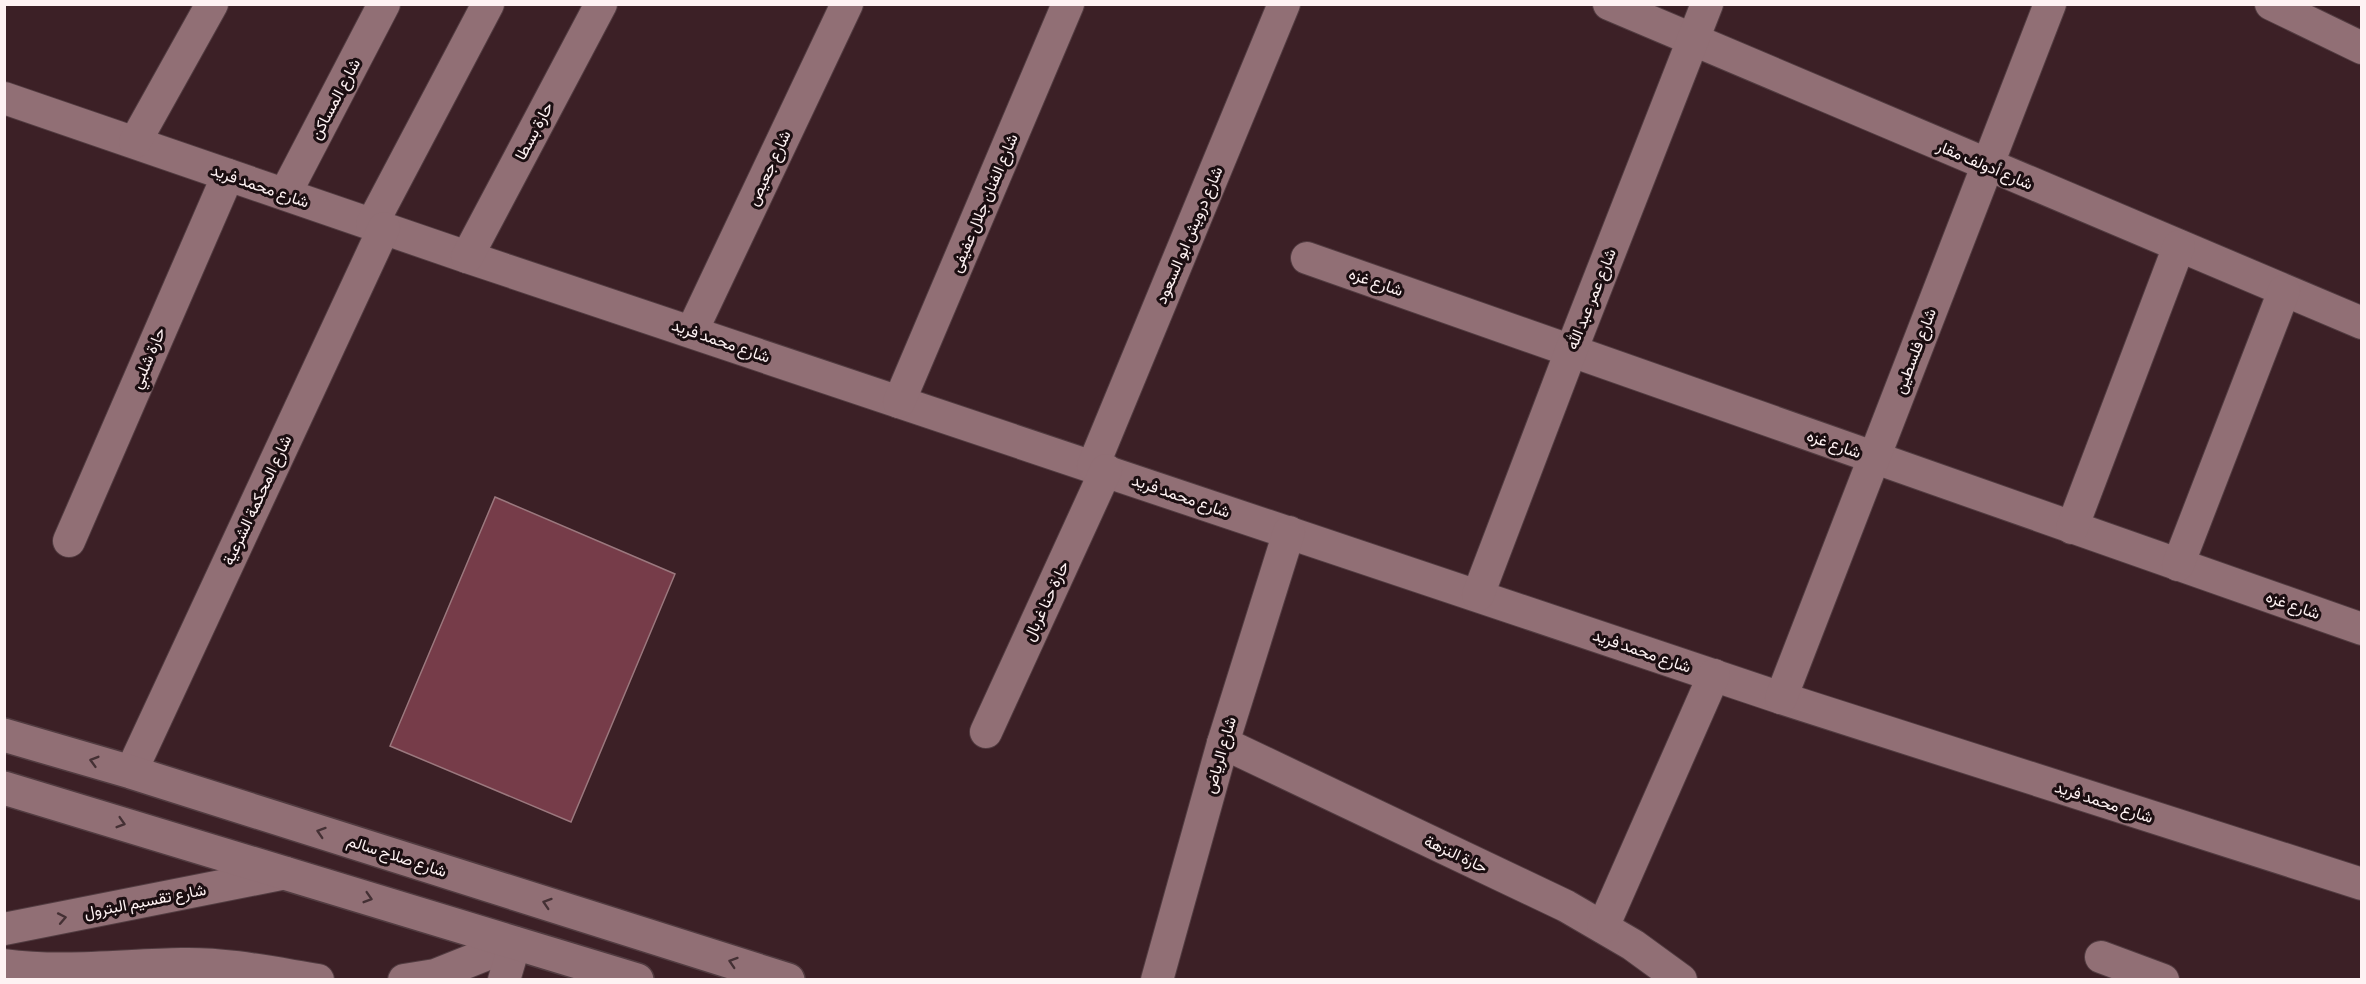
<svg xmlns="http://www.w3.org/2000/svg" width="2366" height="984" viewBox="0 0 2366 984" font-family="'Crimson Pro',Vazirmatn,serif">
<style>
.building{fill:#763c49;stroke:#9b787e;stroke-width:1.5}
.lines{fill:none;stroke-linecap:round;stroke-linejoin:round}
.minor-casing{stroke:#523c41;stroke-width:34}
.tertiary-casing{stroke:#523c41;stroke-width:36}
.minor{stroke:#916f75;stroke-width:32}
.tertiary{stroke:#916f75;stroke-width:33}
.oneway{stroke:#443034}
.labels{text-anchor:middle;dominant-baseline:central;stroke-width:6;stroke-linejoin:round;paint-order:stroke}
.street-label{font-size:16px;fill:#fef2f3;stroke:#1b0e11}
</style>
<rect width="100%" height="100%" fill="#3c2026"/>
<path class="building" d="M495,497l180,77 -104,248 -181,-76z"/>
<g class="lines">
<defs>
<g id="minor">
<path d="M1609,4l753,319"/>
<path d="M2271,4l91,44"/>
<path d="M4,98l463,159 1314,441 581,186"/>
<path d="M135,142l77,-138"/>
<path d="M285,194l99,-190"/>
<path d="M372,224l116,-220"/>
<path d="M467,257l134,-253"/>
<path d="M1307,258l1055,371"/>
<path d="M692,331l155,-327"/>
<path d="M899,402l169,-398"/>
<path d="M1093,466l191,-462"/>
<path d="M2072,528l107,-282"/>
<path d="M69,541l159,-366"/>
<path d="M2178,565l106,-274"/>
<path d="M1478,595l93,-244 136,-347"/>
<path d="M1781,698l269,-694"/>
<path d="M986,732l120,-262"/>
<path d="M1223,743l343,163 67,39 48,35"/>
<path d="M131,772l253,-544"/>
<path d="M1603,927l111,-252"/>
<path d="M4,929l282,-56"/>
<path d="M2101,957l62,23"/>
<path d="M4,965c59,8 119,0 178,-1 46,-1 92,9 136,16"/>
<path d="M404,980l31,-5 80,-32"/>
<path d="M504,980l11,-37"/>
<path d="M1157,980l66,-237 66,-211"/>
</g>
<g id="tertiary">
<path d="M4,735l127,37 657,208"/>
<path d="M4,788l633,192"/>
</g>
</defs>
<use href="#minor" class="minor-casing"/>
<use href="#tertiary" class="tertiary-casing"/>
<use href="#minor" class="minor"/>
<use href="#tertiary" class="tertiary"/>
</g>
<defs><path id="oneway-chevron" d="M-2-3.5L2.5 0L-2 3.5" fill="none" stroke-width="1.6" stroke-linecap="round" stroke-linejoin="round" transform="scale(1.5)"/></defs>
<g class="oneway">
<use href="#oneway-chevron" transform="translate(94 761) rotate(-164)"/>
<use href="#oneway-chevron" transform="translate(121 823) rotate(17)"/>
<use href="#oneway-chevron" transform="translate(321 832) rotate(-162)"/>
<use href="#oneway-chevron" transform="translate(368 898) rotate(17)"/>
<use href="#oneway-chevron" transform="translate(547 903) rotate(-162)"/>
<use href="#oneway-chevron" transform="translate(62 918) rotate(-11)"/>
<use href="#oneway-chevron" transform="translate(733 962) rotate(-162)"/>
</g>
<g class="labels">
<g class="street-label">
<text transform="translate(335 99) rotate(-62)">شارع المساكن</text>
<text transform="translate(534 131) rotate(-62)">حارة بسطا</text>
<text transform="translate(1985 165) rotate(23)">شارع أدولف مقار</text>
<text transform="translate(769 168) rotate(-65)">شارع جعيص</text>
<text transform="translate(260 186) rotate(19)">شارع محمد فريد</text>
<text transform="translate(984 203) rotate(-67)">شارع الفنان جلال عفيفى</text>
<text transform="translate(1189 235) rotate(-67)">شارع درويش ابو السعود</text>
<text transform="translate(1376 282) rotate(19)">شارع غزه</text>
<text transform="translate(1591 299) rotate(-68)">شارع عمر عبد الله</text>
<text transform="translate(721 341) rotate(19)">شارع محمد فريد</text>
<text transform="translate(1915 351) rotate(-69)">شارع فلسطين</text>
<text transform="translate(148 358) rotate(-67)">حارة شلبي</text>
<text transform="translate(1834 444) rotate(19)">شارع غزه</text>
<text transform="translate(1181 496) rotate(19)">شارع محمد فريد</text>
<text transform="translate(257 500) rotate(-65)">شارع المحكمة الشرعية</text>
<text transform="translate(1046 601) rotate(-65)">حارة حنا غربال</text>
<text transform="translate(2293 605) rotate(19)">شارع غزه</text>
<text transform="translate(1642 651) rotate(19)">شارع محمد فريد</text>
<text transform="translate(1220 755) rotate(-74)">شارع الرياض</text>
<text transform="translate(2104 802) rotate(18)">شارع محمد فريد</text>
<text transform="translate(1456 854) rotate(25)">حارة النزهة</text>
<text transform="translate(397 856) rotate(18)">شارع صلاح سالم</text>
<text transform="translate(145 901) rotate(-11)">شارع تقسيم البترول</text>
</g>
</g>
<rect width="2366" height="984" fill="none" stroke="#fef2f3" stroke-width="12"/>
</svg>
